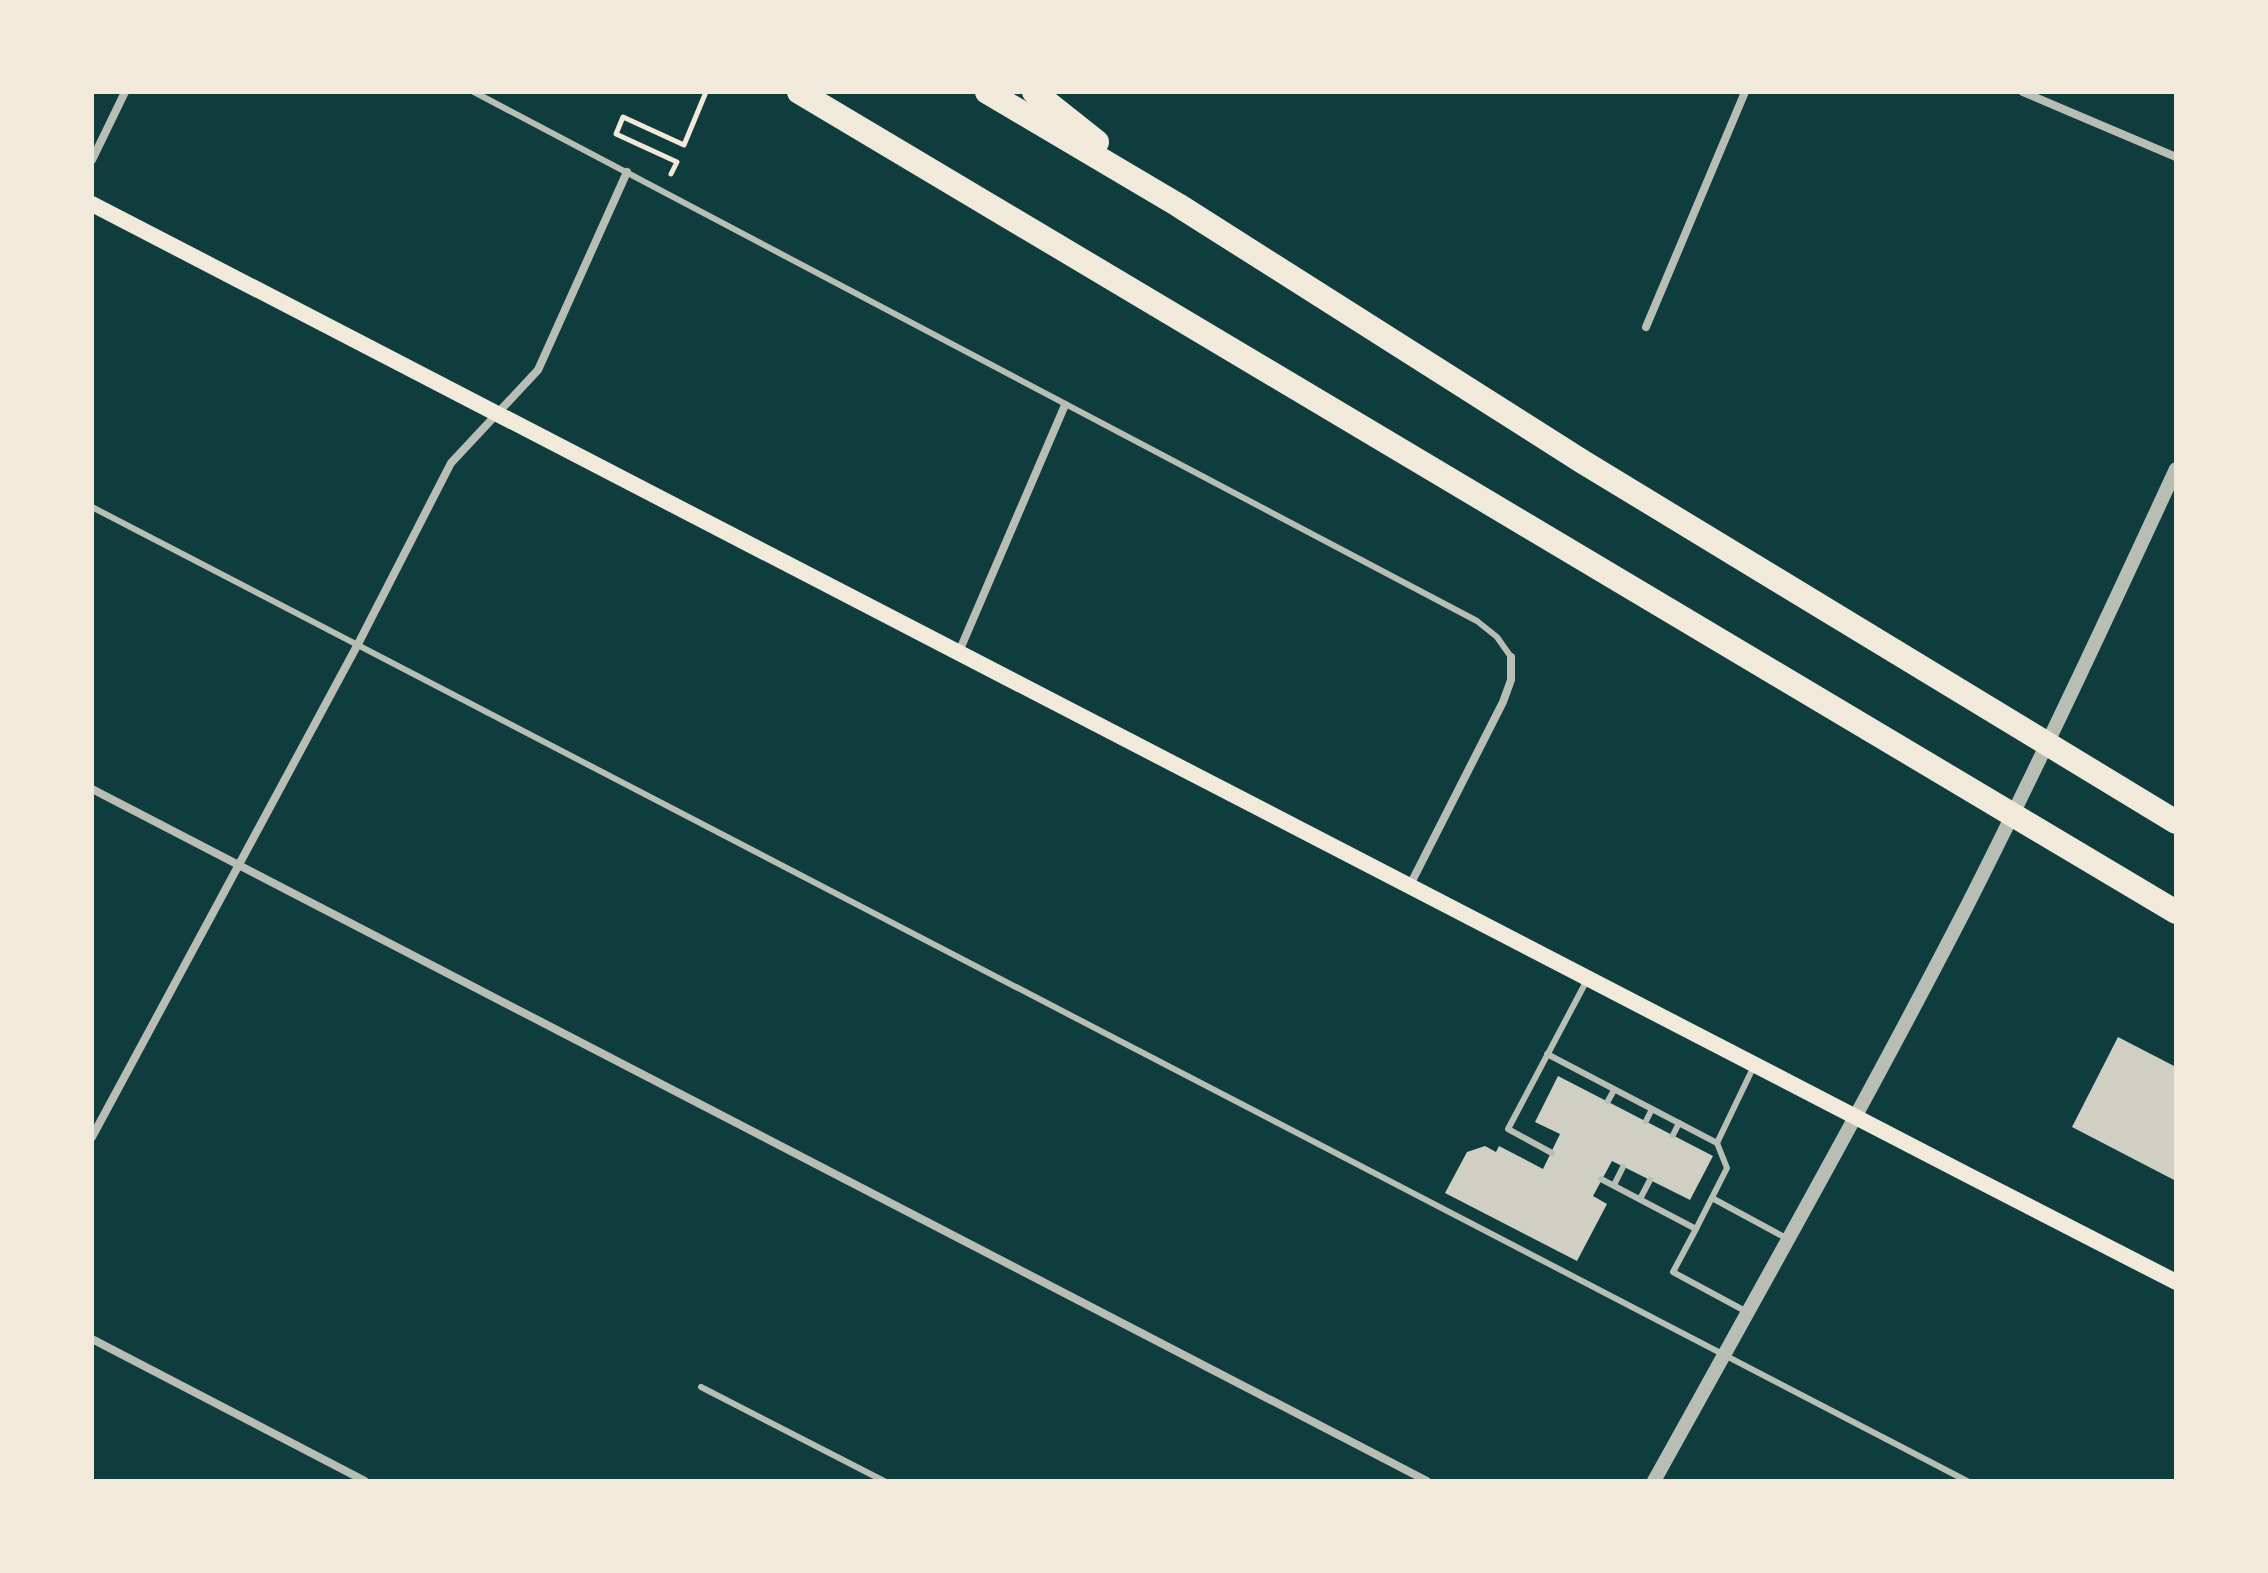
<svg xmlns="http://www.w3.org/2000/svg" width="2268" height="1573" viewBox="0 0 2268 1573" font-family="'Varela Round',sans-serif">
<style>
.building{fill:#cfcfc3}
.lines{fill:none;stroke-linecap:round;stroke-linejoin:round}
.path{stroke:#f1e9da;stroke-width:5}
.service{stroke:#b8beb3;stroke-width:6}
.minor{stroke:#b8beb3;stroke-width:8}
.tertiary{stroke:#b8beb3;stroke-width:14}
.secondary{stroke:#f1e9da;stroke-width:16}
.motorway{stroke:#f1e9da;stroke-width:24}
</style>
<rect width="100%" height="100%" fill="#0f3d3e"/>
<g class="building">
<path d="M2118,1037l58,30v114l-104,-54z"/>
<path d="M1558,1076l155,80 -23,44 -78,-39 -19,35 14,8 -30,57 -132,-68 22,-41 18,-6 11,6 3,-6 44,23 17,-35 -25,-12z"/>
</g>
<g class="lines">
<path class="path" d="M671,174l6,-12 -61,-28 7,-17 61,28 22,-53"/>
<g class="service">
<path d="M474,92l1003,529 20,16 14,20"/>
<path d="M92,507l1875,974"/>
<path d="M1547,1054l170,89 10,25 -31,61"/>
<path d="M1608,1101l6,-11"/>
<path d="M1646,1121l6,-12"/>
<path d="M1673,1135l6,-12"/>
<path d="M1717,1143l36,-75"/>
<path d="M1552,1153l-44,-24 79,-149"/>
<path d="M1601,1179l95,50 -23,43 74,40"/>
<path d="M1614,1185l9,-18"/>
<path d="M1712,1198l74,40"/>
<path d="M1640,1199l10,-19"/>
<path d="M701,1387l183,94"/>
</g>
<g class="minor">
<path d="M2023,92l153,65"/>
<path d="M92,160l33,-68"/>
<path d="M1646,327l99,-235"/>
<path d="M958,654l107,-249"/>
<path d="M92,789l1335,692"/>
<path d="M1409,887l94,-185 8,-22v-23"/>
<path d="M92,1137l266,-493 93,-181 87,-93 89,-198"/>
<path d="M92,1339l273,142"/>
</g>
<path class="tertiary" d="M1654,1481c106,-191 213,-381 313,-575 73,-144 141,-290 209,-437"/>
<path class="secondary" d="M92,204c694,360 1388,721 2084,1078"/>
<g class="motorway">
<path d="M799,92l1377,820"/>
<path d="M987,92l191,113 405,257 593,360"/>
<path d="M1034,92l63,50"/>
</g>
</g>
<rect width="2268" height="1573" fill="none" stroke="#f1e9da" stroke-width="188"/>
</svg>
